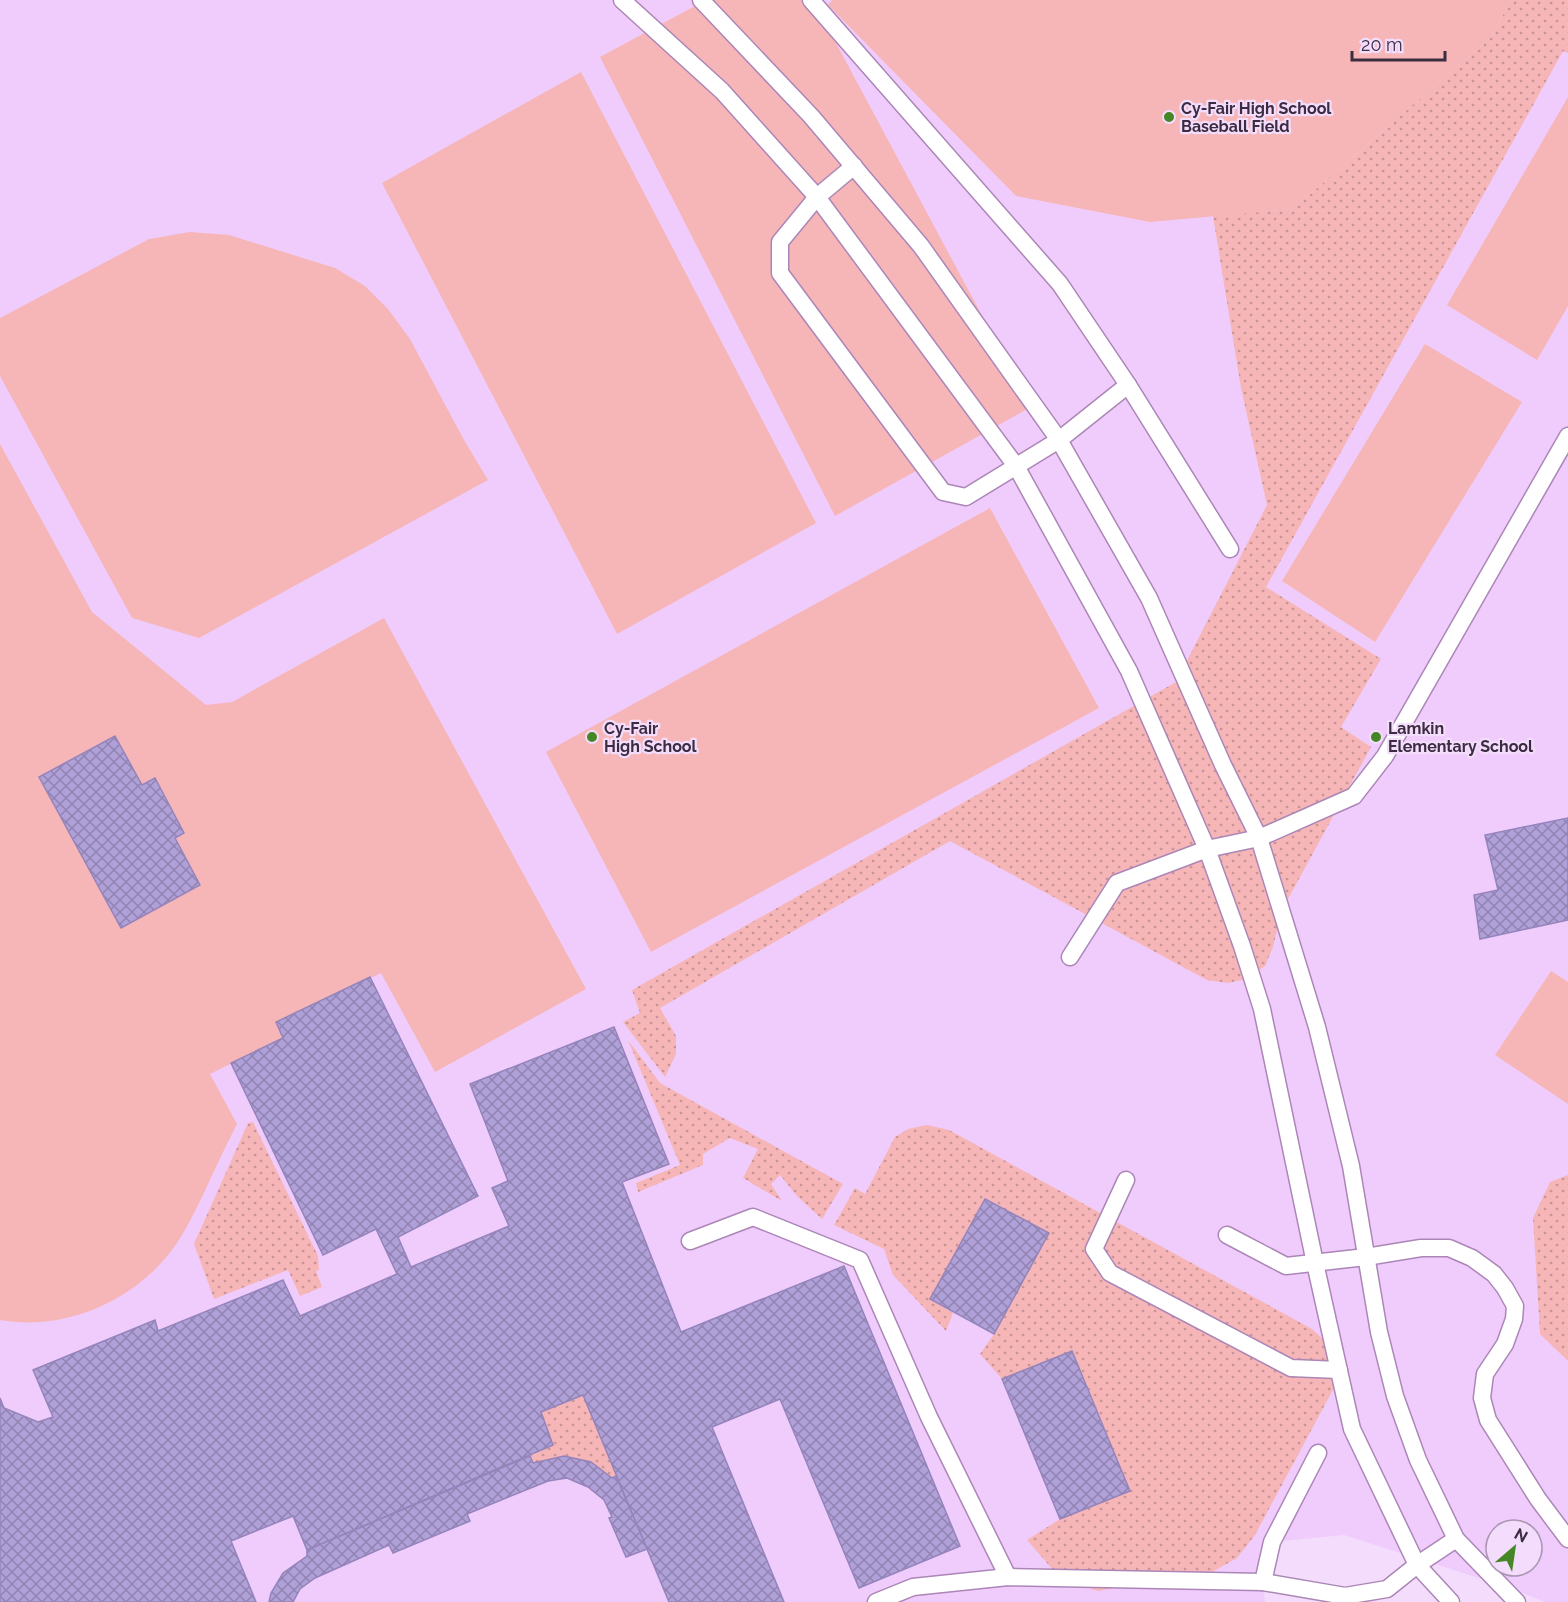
<svg xmlns="http://www.w3.org/2000/svg" width="1568" height="1602" viewBox="0 0 1568 1602" font-family="Raleway,sans-serif">
<style>
.built{fill:#f0ccfc;fill-rule:evenodd}
.green{fill:url(#green-dots)}
.pitch{fill:#f6b6b7}
.building{fill:url(#building-cross-hatch);stroke:#9484bb;stroke-width:1.5}
.lines{fill:none;stroke-linecap:round;stroke-linejoin:round}
.service-casing{stroke:#ab86b7;stroke-width:19}
.service{stroke:#fff;stroke-width:16}
.poi-dot{fill:#458627;stroke:#f3dcfc;stroke-width:2}
.labels{text-anchor:middle;dominant-baseline:central;stroke-width:4.5;stroke-linejoin:round;paint-order:stroke}
.poi-label{font-size:16px;font-weight:bold;fill:#3b2c40;stroke:#f3dcfc;text-anchor:start}
</style>
<defs>
<pattern id="green-dots" width="8" height="8" patternUnits="userSpaceOnUse" patternTransform="scale(1.5)"><rect width="8" height="8" fill="#f6b6b7"/><path d="M2 2h.1M6 6h.1" fill="none" stroke="#c89496" stroke-width="1.8" stroke-linecap="round"/></pattern>
<pattern id="building-cross-hatch" width="8" height="8" patternUnits="userSpaceOnUse" patternTransform="scale(1.5)"><rect width="8" height="8" fill="#b0a0d8"/><path d="M0 0l8 8M0 8l8-8" fill="none" stroke="#9083b1"/></pattern>
</defs>
<rect width="100%" height="100%" fill="#f3dcfc"/>
<path class="built" d="M0,0h1568v1602h-23l-32,-13 -169,-54 -72,7 -9,40 2,20h-1265zM1496,1530h36v36h-36z"/>
<g class="green">
<path d="M1511,0h57v53l-5,-2 -297,536 115,72 -40,68 30,20 -89,163 -9,37 -8,19 -19,13 -18,4 -21,-3 -257,-139 -290,167 16,28v18l-11,23 -42,-55 17,-9 -8,-23 544,-308 91,-177 -26,-117 -28,-172 80,-7 198,-172z"/>
<path d="M628,1040l32,43 183,101 -21,35 -25,-23 -17,-21 -9,9 11,17 -39,-23 15,-29 -28,-11 -27,16v11l-65,27 -2,-9 44,-18z"/>
<path d="M253,1122l65,134 1,14 -3,1 6,16 -22,9 -12,-26 -74,29 -20,-55 54,-121z"/>
<path d="M927,1125l22,5 363,199 16,15 7,42 -80,149 -18,23 -32,18 -54,5 -53,10 -37,-12 -34,-39 33,-21 69,-28 -57,-140 -70,28 -22,-25 14,-20 55,-101 -64,-34 -55,100 23,14 -7,18 -53,-56 -9,-26 -50,-24 21,-37 10,6 30,-57 13,-8z"/>
<path d="M1568,1175v186l-28,-27 -7,-116 17,-36z"/>
<path d="M583,1395l33,81 -4,2 -21,-16 -27,-6 -31,7 -3,-7 23,-11 -12,-33z"/>
</g>
<g class="pitch">
<path d="M706,0h107l218,407 -196,109 -235,-459z"/>
<path d="M832,0h679l-20,37 -198,172 -143,13 -134,-26 -188,-191z"/>
<path d="M581,72l235,451 -199,111 -235,-451z"/>
<path d="M1568,97v209l-31,54 -90,-55z"/>
<path d="M190,232l39,3 106,33 30,18 23,23 22,30 54,101 24,40 -289,158 -67,-20 -132,-242v-58l149,-79z"/>
<path d="M1425,344l97,58 -147,240 -93,-61z"/>
<path d="M0,444l92,168 114,93 26,-3 152,-84 202,371 -151,83 -54,-99 -105,49 7,16 -73,36 27,50c-12,23 -23,47 -34,71 -8,16 -16,33 -26,48 -38,56 -110,89 -177,77z"/>
<path d="M990,508l109,200 -448,244 -105,-200z"/>
<path d="M1551,971l17,11v122l-73,-49z"/>
</g>
<g class="building">
<path d="M115,736l27,49 13,-7 29,55 -9,5 25,47 -79,43 -82,-151z"/>
<path d="M1568,818v102l-88,19 -6,-44 24,-5 -13,-55z"/>
<path d="M370,977l108,219 -80,41 13,30 98,-41 -17,-38 16,-7 -38,-97 144,-57 55,137 -47,18 59,150 163,-66 116,280 -101,42 -79,-189 -68,28 72,175h-115l-86,-207 -42,17 12,33 -246,105 -14,-34 -62,25 25,61h-256v-204l4,10 34,14 15,-5 -20,-47 122,-50 3,11 125,-51 17,36 97,-42 -21,-45 -53,26 -92,-192 52,-25 -7,-16z"/>
<path d="M985,1199l64,34 -55,101 -64,-35z"/>
<path d="M1072,1351l58,140 -70,28 -58,-140z"/>
<path d="M530,1456l3,7 31,-7 27,6 21,16 4,-2 31,73 -21,8 -17,-39 3,-1 -8,-17 -16,-13 -21,-9 -19,3 -81,33 3,7 -77,32 -4,-8 -74,33 -15,11 -7,13h-24l2,-9 12,-20 24,-17v-6z"/>
</g>
<g class="lines">
<defs>
<g id="service">
<path d="M622,0l100,91 95,106 199,269 113,205 78,178 35,97 20,63 53,254 37,166 65,136 34,37"/>
<path d="M701,0l110,116 110,130 138,194 90,158 74,167 36,73 58,189 34,139 28,166 16,64 23,64 38,79 61,63"/>
<path d="M811,0l249,284 68,101 -69,55 -93,57 -23,-5 -163,-219v-31l37,-45 37,-31"/>
<path d="M1128,385l102,164"/>
<path d="M1070,957l47,-74 90,-34 52,-11 95,-42 31,-40 183,-320"/>
<path d="M1126,1180l-32,69 16,24 181,95 48,2"/>
<path d="M1227,1235l59,31 80,-9 55,-9h28l23,10 22,16 11,14 10,18 -1,13 -9,25 -20,30 -3,24 6,22 50,79 30,40"/>
<path d="M690,1241l63,-24 107,43 69,157 79,160"/>
<path d="M1263,1582l9,-40 46,-89"/>
<path d="M876,1602l37,-15 95,-10 255,5 82,14 42,-7 30,-24 39,-26"/>
</g>
</defs>
<use href="#service" class="service-casing"/>
<use href="#service" class="service"/>
</g>
<g class="poi-dot">
<circle cx="1169" cy="117" r="6"/>
<circle cx="592" cy="737" r="6"/>
<circle cx="1376" cy="737" r="6"/>
</g>
<g class="labels">
<g class="poi-label">
<text x="1181" y="108">Cy-Fair High School<tspan x="1181" dy="18">Baseball Field</tspan></text>
<text x="604" y="728">Cy-Fair<tspan x="604" dy="18">High School</tspan></text>
<text x="1388" y="728">Lamkin<tspan x="1388" dy="18">Elementary School</tspan></text>
</g>
</g>
<g transform="translate(1514 1548) rotate(29)"><circle r="28" fill="#f3dcfc" stroke="#a996b1" stroke-width="1.5"/>
<path d="M0-4.5L10 22L0 15L-10 22Z" fill="#458627"/>
<text y="-9" font-size="16" font-weight="bold" text-anchor="middle" fill="#3b2c40">N</text>
</g>
<path d="M1352 51v9h93v-9" fill="none" stroke="#3b2c40" stroke-width="3"/>
<text x="1361" y="51" font-size="18" fill="#3b2c40" stroke="#f3dcfc" stroke-width="4.5" paint-order="stroke">20 m</text>
</svg>
